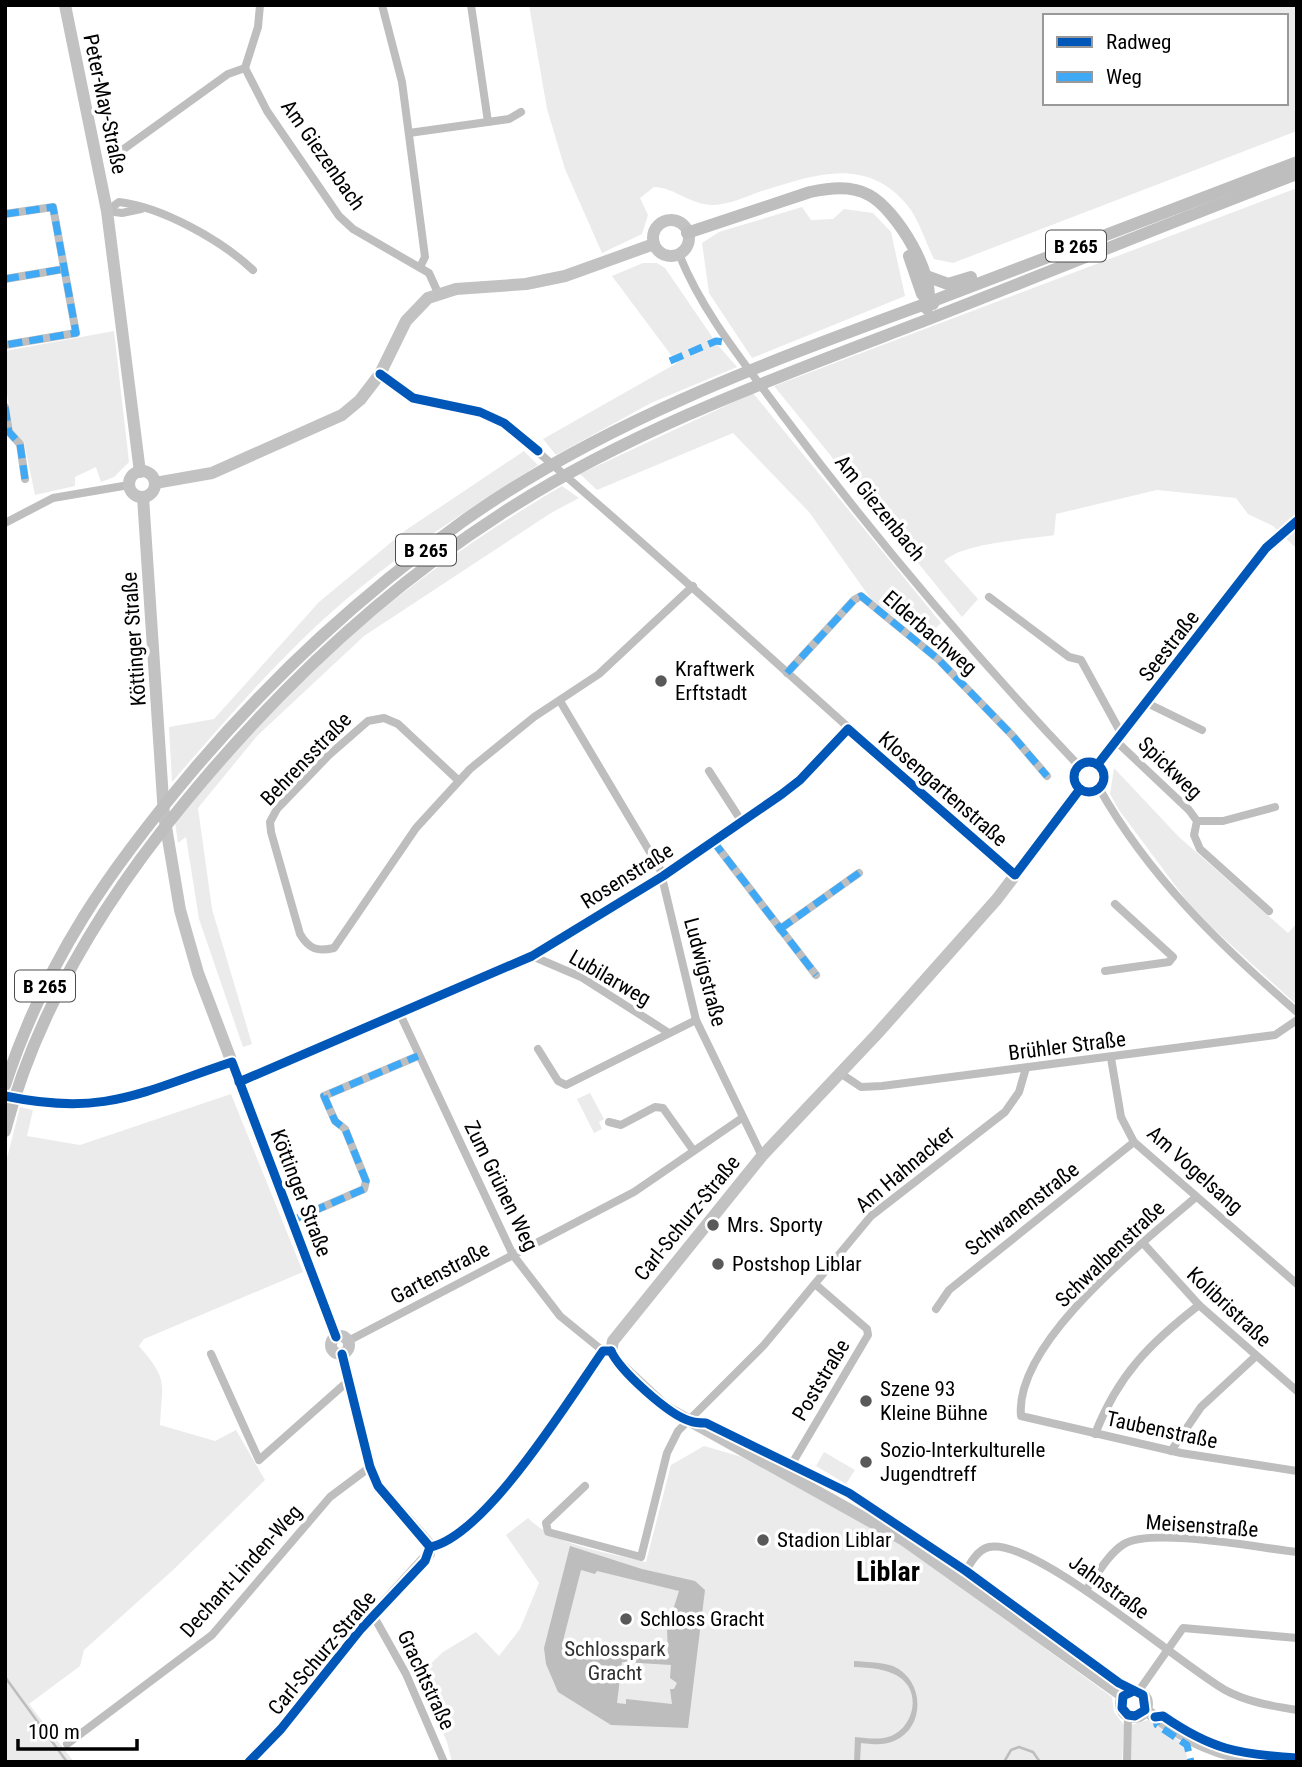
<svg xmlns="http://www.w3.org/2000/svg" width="1302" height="1767" viewBox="0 0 1302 1767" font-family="'Roboto Condensed',sans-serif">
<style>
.green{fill:#ebebeb;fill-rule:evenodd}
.water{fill:#bdbdbd;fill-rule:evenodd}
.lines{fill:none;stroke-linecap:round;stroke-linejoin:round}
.stream{stroke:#bdbdbd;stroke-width:2.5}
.street{stroke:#bebebe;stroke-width:8}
.secondary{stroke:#c2c2c2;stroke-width:12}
.primary{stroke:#bebebe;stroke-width:12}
.quiet{stroke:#3fa9f5;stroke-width:7;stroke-dasharray:14 7;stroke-linecap:butt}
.cycleway-casing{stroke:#fff;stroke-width:13}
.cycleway{stroke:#0057b8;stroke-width:9}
.poi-dot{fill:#595959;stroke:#fff;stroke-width:2.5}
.labels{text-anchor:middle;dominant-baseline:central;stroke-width:7;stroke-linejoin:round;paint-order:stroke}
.shield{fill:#fff;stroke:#4c4c4c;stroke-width:2}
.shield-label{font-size:19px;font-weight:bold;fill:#000}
.street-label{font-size:21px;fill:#000;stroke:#fff}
.poi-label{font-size:21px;fill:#000;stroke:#fff;text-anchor:start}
.park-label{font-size:21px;fill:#313131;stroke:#fff}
.district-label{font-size:28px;font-weight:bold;fill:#000;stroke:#fff}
</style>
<rect width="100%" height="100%" fill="#fff"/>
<g class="green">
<path d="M529,5h768v126l-344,132 -19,-4c-8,-16 -15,-39 -26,-53 -41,-50 -91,-32 -143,-16 -16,5 -35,15 -52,15 -23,0 -37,-17 -59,-18l-14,11 8,17 -6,19 -40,19 -37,-84 -18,-60zM1045,16h241v87h-241z"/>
<path d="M1297,188v361l-24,-23 -25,-12 -12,-16 -79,-8 -101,24 -2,21c-29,5 -89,7 -110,26l34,38 -16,18 -188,-231z"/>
<path d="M802,207l9,13 22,-1 11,-10 29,4 18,19 14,64 -153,62 -43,-65 -7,-50 17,-11z"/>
<path d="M643,263h14l8,5 52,76 20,23 -86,36 -95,52 -13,-16 134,-76 -65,-87z"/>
<path d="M114,331l15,131 -15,15 -13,5 -5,-15 -21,10v9l-40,9 -11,-53 -11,-11 -8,-49v-31z"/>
<path d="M753,393l188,230 -17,16 -53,-40 -62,-87 -76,-79 -136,57 -17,-16z"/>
<path d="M524,451l14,14c-64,41 -130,82 -189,132 -65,55 -121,120 -177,185l-3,-55 45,-8 105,-117 87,-72z"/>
<path d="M562,486l17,12 -28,15 -187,123 -107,100 -59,72 14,101 40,135 -9,3 -44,-128 -13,-82 -8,6 -3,-21c24,-28 46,-59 71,-86 92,-99 200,-182 316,-250z"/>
<path d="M1114,768l65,69 109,96 9,-10v82l-102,-93 -76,-102 -9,-16z"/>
<path d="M590,1093l14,26 -5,3 3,7 -8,4 -17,-34z"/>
<path d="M231,1094l72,178 -159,67 -5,7c30,35 23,35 21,79l55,16 21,-11 29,50 -92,90 -89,80 -4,16 -51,38 45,58h-69v-596l15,-59 13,3 -6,26 53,9z"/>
<path d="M704,1446l38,11 161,88 209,152 2,15 10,13 -2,37h-670l-5,-20 -29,-66 25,-24 33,-20 23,24 21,-27 19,-46 -33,-48 22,-17c29,29 79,34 118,44l25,-97z"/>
<path d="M824,1452l31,18 -9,14 -30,-18z"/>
<path d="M1148,1720l38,25 1,17h-57l1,-37z"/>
</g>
<g class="water">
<path d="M570,1546l72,23 53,12 10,9 -17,138 -77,-3 -53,-33 -12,-28 -2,-16zM581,1570l14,4 2,-3 82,20 -12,38 1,24 -88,-7 -17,-5zM622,1662l49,3 -1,13 7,5 -3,6h-4l2,15 -46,-5v5l-9,-1z"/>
<path d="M854,1661c13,1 27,1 39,5 32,14 33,62 1,75 -11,5 -22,3 -33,2l-1,19h-6l1,-25c10,1 23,3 33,0 24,-7 34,-41 14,-58 -14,-11 -32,-11 -48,-12z"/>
</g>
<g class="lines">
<g class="stream">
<path d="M5,1677l62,85"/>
<path d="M1004,1762l7,-12 8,-3 14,5 7,10"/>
</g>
<g class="street">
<path d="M382,5l20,77 23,175 -5,10"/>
<path d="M471,5l17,117"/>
<path d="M245,68l22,43 72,105 14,13 76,44 9,20"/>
<path d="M409,133l100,-14 12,-7"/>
<path d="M121,166v-15l107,-77 17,-6 13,-41 2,-22"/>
<path d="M107,211l12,-9c43,5 102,38 134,68"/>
<path d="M107,211l15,2 19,-4"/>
<path d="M5,214l48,-7 23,126 -71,12"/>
<path d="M679,254c23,58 66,110 103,160 92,123 191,240 297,352"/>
<path d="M5,279l59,-10"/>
<path d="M380,374l33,24 67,14 24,11c174,147 339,303 511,452"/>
<path d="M5,407l4,25 11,12 5,35"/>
<path d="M5,523l48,-25 76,-13"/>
<path d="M989,597l80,60 12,3 41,75"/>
<path d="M787,673l67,-73 7,-4 77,63 74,76 35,41"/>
<path d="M560,701l100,168 36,151 66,136"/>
<path d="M1147,703l55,27"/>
<path d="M1117,742l72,68 8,11 -3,14 6,14 69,62"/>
<path d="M1098,764l168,-216"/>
<path d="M709,771l33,51"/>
<path d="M459,781l-61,-57 -14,-6 -16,3 -39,34 -52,54 -7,13 1,10 29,102c9,15 17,18 34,14l82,-120 54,-59 64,-52 65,-43 94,-88"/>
<path d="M1099,788c50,89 122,158 198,224"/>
<path d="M1197,821h26l52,-14"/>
<path d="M713,841l103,134"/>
<path d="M780,929l79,-56"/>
<path d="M532,956l49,21 88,56"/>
<path d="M1105,971l64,-9 4,-5 -58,-53"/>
<path d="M538,1049l20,32 8,4 130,-65"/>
<path d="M1111,1058l10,59 13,25 163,142"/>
<path d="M840,1073l21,14 21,-1 393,-51 22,-15"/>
<path d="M5,1096c100,21 136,-4 227,-34"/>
<path d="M609,1122l12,3 34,-18 8,1 30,42"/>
<path d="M1196,1197c-52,45 -182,145 -175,219l160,37 116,18"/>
<path d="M293,1220l71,-31 2,-8 -21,-52 -10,-8 -11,-25 94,-40"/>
<path d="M1143,1243l56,62 98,86"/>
<path d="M936,1309l13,-19 185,-148"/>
<path d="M348,1341l286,-149 108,-74"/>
<path d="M603,1351l-43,-35 -47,-61 -113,-241 132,-58 131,-80 137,-96 48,-51"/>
<path d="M211,1354l48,106 88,-78"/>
<path d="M1095,1434c23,-59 55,-91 104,-129"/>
<path d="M1171,1451l30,-44 55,-51"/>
<path d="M787,1472l81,-137 -1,-6 -52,-45"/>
<path d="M585,1486l-39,37 2,9 93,25 26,-104 11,-22 86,-86 107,-129 134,-104 14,-20 7,-24"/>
<path d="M430,1547c55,-10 140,-149 173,-196"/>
<path d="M962,1578c6,-11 14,-28 27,-31 45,-10 190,117 236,143 22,12 47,16 72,20"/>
<path d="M1086,1590c11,-15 22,-36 38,-46 28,-17 136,4 173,8"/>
<path d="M373,1615l33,59 38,88"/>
<path d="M1138,1692l45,-64 114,10"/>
<path d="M67,1744l145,-109 118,-138 40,-30"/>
<path d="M1127,1762l1,-47"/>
</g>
<g class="secondary">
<path d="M65,5l42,206 33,261"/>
<circle cx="671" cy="238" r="18"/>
<circle cx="142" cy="484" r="13"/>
<path d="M155,483l57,-10 130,-58 18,-15 20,-26 26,-53 22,-23 28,-9 70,-5 39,-8 89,-32"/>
<path d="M143,497l21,318 16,95 18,63 138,364"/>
<circle cx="1089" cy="777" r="15"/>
<path d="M1080,789l-83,110 -120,135 -115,122 -149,185 -2,10 6,11 48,45 239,133 219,156"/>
<circle cx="340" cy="1345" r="9"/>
<circle cx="1134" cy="1704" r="13"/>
<path d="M1145,1710c44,31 73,48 128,52"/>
<path d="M249,1762l32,-33 79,-99 69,-76 -1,-11 -50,-57 -8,-19 -28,-113"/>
</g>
<g class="primary">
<path d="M687,233l123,-41c19,-4 41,-7 59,3 27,14 70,84 58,114"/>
<path d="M909,256l13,38 11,10"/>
<path d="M926,276l22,8 23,-7"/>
<path d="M5,1085c42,-127 104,-215 190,-317 81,-95 166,-173 267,-246 140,-100 303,-159 463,-218 124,-47 248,-94 372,-142"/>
<path d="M5,1131c32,-123 100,-232 180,-329 91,-111 195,-210 316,-288 132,-86 282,-139 428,-195 123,-48 245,-98 368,-145"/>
</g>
<g class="quiet">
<path d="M5,214l48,-7 23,126 -71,12"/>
<path d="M5,279l59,-10"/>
<path d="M670,361l46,-20 7,1"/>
<path d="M5,407l4,25 11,12 5,35"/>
<path d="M787,673l67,-73 7,-4 77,63 74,76 35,41"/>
<path d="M713,841l103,134"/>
<path d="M780,929l79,-56"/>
<path d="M293,1220l71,-31 2,-8 -21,-52 -10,-8 -11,-25 94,-40"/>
<path d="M1160,1716l-5,1 2,8 30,20 4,17"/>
</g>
<defs>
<g id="cycleway">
<path d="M380,374l33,24 67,14 24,11 34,28"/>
<circle cx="1089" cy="777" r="15"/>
<path d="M1098,764l168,-216 31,-27"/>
<path d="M239,1082l293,-126 131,-80 119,-82 18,-14 48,-51 167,146 65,-86"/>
<path d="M5,1096c100,21 136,-4 227,-34l104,275"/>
<path d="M611,1351c9,20 58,64 79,70 5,2 11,2 16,2l143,70 117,78 153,112 24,12 2,15 -10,6 -7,-1 -6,-7 1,-12 11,-5"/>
<path d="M342,1354l28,113 8,19 52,61"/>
<path d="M430,1547c55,-10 140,-149 173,-196h8"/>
<path d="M1155,1717l8,-1c49,34 75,38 134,42"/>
<path d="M249,1762l32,-33 79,-99 65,-69 5,-14"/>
</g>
</defs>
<use href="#cycleway" class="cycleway-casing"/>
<use href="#cycleway" class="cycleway"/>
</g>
<g class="poi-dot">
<circle cx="661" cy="681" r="7"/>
<circle cx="713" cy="1225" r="7"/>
<circle cx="718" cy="1264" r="7"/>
<circle cx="866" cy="1401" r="7"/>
<circle cx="866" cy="1462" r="7"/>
<circle cx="763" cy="1540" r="7"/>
<circle cx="626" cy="1619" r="7"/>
</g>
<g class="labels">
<g class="shield">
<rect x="1046" y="230.5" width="60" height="31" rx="5"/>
<rect x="396" y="534.5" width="60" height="31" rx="5"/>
<rect x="15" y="970.5" width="60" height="31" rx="5"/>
</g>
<g class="shield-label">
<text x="1076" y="246">B 265</text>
<text x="426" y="550">B 265</text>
<text x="45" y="986">B 265</text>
</g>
<g class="street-label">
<text transform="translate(105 104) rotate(78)">Peter-May-Straße</text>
<text transform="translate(323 155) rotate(55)">Am Giezenbach</text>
<text transform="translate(880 508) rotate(51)">Am Giezenbach</text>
<text transform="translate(930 633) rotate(41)">Elderbachweg</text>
<text transform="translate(134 639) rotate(-94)">Köttinger Straße</text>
<text transform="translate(1169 646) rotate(-52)">Seestraße</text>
<text transform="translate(306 759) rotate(-46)">Behrensstraße</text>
<text transform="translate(1170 768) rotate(44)">Spickweg</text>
<text transform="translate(943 789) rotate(41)">Klosengartenstraße</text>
<text transform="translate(627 876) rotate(-32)">Rosenstraße</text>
<text transform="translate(705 972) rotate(75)">Ludwigstraße</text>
<text transform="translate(610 978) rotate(30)">Lubilarweg</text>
<text transform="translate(1067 1046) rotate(-7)">Brühler Straße</text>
<text transform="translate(905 1169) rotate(-40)">Am Hahnacker</text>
<text transform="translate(1195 1170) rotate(42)">Am Vogelsang</text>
<text transform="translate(501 1186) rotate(64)">Zum Grünen Weg</text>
<text transform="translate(301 1193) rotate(69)">Köttinger Straße</text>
<text transform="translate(1022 1209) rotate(-38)">Schwanenstraße</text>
<text transform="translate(687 1218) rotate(-51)">Carl-Schurz-Straße</text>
<text transform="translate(1110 1254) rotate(-44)">Schwalbenstraße</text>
<text transform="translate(440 1273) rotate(-28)">Gartenstraße</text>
<text transform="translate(1229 1307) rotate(43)">Kolibristraße</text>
<text transform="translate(821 1380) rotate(-59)">Poststraße</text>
<text transform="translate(1162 1430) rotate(12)">Taubenstraße</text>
<text transform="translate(1202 1526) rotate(4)">Meisenstraße</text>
<text transform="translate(241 1571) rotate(-48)">Dechant-Linden-Weg</text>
<text transform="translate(1109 1587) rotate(36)">Jahnstraße</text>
<text transform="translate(322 1653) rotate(-50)">Carl-Schurz-Straße</text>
<text transform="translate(426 1680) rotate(65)">Grachtstraße</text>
</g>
<g class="poi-label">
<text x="675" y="669">Kraftwerk<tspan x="675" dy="24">Erftstadt</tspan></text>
<text x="727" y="1225">Mrs. Sporty</text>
<text x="732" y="1264">Postshop Liblar</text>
<text x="880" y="1389">Szene 93<tspan x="880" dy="24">Kleine Bühne</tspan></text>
<text x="880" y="1450">Sozio-Interkulturelle<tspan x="880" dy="24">Jugendtreff</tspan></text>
<text x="777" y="1540">Stadion Liblar</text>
<text x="640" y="1619">Schloss Gracht</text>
</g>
<g class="park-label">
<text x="615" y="1649">Schlosspark<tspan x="615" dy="24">Gracht</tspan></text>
</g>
<g class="district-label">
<text x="888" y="1571">Liblar</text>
</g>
</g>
<rect width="1302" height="1767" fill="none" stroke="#000000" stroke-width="14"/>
<rect x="1043" y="14" width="245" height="91" fill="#ffffff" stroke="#999999" stroke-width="2"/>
<rect x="1057" y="37" width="35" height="10" fill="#0057b8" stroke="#999999" stroke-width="2"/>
<text x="1106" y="49" font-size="21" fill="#000000">Radweg</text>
<rect x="1057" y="72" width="35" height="10" fill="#3fa9f5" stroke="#999999" stroke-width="2"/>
<text x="1106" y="84" font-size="21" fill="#000000">Weg</text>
<path d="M18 1739v10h119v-10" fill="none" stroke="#000000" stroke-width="3.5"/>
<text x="28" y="1739" font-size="21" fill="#000000" stroke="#ffffff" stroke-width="5" paint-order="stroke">100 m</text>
</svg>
